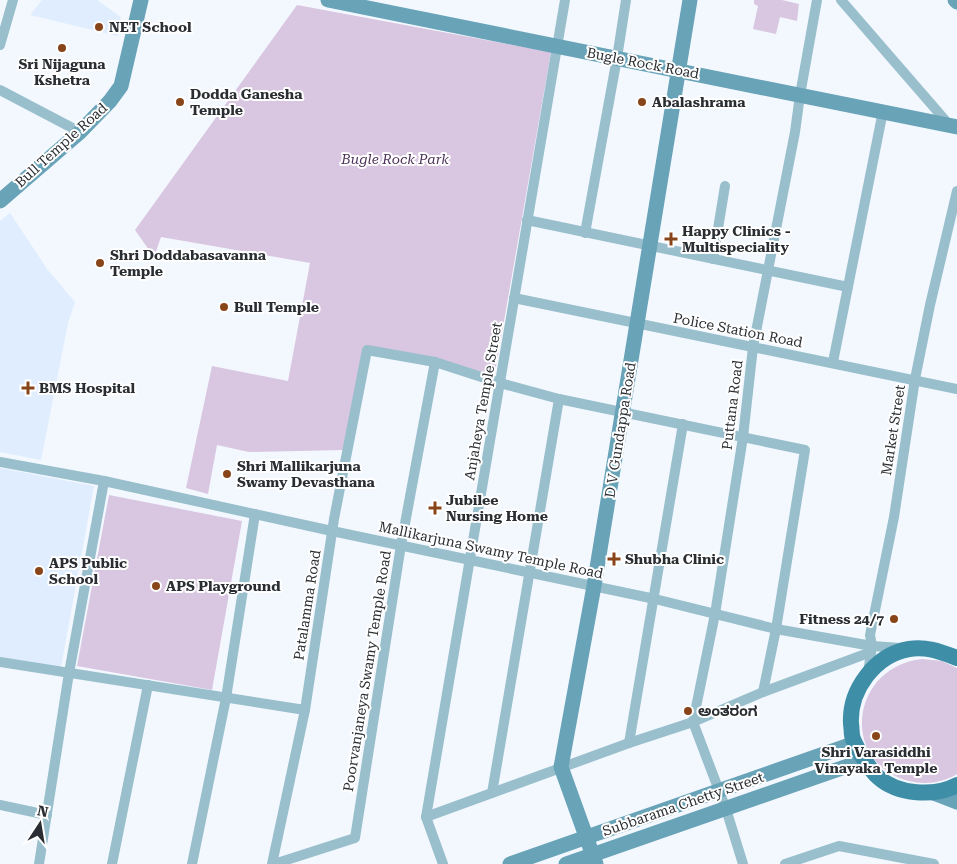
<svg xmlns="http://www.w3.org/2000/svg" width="957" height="864" viewBox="0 0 957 864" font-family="'Roboto Serif','Noto Sans Kannada',serif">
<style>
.built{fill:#dfedfe}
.green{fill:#d9c6e1}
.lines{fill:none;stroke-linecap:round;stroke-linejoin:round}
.street{stroke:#99bfcd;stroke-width:10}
.secondary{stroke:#68a3b8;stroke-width:15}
.primary{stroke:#3f8ea8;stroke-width:16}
.poi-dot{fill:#89451a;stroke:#fff;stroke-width:2}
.labels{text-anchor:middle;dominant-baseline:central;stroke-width:4;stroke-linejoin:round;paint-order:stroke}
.poi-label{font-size:14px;font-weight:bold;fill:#2a2e32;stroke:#fff;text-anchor:start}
.street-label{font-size:14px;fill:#2a2e32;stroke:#fff}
.park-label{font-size:14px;font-style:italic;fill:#4e3359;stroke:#fff}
</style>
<rect width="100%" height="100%" fill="#f3f8ff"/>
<g class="built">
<path d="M42,0h55l24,17 -3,19 -88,-21z"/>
<path d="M10,213l37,56 28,33 -7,21 -27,137 -41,-8v-231z"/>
<path d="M0,468l94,18 -33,181 -61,-10z"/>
</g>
<g class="green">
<path d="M754,0h28l17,4 -2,17 -17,-4 -4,17 -23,-5 5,-23 -4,-2z"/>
<path d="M297,5l254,47 -57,326 -130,-31 -20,103 -95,2 -32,-7 -9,49 -22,-6 26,-122 76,15 22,-118 -149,-26 -7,20 -19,-27z"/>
<path d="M109,495l133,26 -30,169 -135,-24z"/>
<path d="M922,659l20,2 15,7v106c-15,9 -32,11 -48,7 -70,-18 -59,-114 13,-122z"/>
</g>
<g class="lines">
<g class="street">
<path d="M841,0l104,120v4"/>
<path d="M0,45l13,-45"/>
<path d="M0,90l80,42"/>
<path d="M527,220l321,67"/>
<path d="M585,233l32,-175 9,-58"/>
<path d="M713,259l12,-73"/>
<path d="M514,298l443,91"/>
<path d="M833,362l50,-251"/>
<path d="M0,462l104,19 228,50 323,68 121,30 96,17 29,2"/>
<path d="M0,662l305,48"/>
<path d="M868,673l4,-27 -2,-11 24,-118 21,-138 15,-74 27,-114"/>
<path d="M629,743l54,-319"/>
<path d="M492,793l67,-394"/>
<path d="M0,805l47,10"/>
<path d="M426,817l203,-74 64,-21 70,-30 108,-40"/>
<path d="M39,864l30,-191 35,-192"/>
<path d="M112,864l36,-179"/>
<path d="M192,864l34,-166 29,-184"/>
<path d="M272,864l33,-154 29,-191 33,-169 68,12 65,21 59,16 246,51 -29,179 -13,63"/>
<path d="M274,864l81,-26 46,-293 34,-183"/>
<path d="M443,864l-17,-47 139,-817"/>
<path d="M743,864l-17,-55 -33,-87 22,-108 28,-177 10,-90 42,-215 5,-37 17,-95"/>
<path d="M785,864l54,-18 95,18"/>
</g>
<g class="secondary">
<path d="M328,0l629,127"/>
<path d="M955,0l2,2"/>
<path d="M0,201l80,-69 30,-31 11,-15 20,-86"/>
<path d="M931,792l26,10"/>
<path d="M510,864l345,-121"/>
<path d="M566,864l299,-104"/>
<path d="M596,864l-35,-97 33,-181 96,-586"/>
</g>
<path class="primary" d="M957,658c-16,-6 -30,-12 -48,-9 -34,6 -60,41 -58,75 1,5 0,10 2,15 4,10 17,31 25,38 20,18 56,20 79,8"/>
</g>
<g class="poi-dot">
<circle cx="99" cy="27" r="5"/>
<circle cx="62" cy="48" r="5"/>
<circle cx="180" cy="102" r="5"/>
<circle cx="642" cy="102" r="5"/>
<path d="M668.5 231.5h5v5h5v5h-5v5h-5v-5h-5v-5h5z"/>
<circle cx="100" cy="263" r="5"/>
<circle cx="224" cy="307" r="5"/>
<path d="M25.5 380.5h5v5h5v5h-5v5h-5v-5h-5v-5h5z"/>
<circle cx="227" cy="474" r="5"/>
<path d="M432.5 500.5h5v5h5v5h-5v5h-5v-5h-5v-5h5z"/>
<path d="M611.5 551.5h5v5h5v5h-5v5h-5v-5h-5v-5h5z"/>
<circle cx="39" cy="571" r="5"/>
<circle cx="156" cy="586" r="5"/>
<circle cx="894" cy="619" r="5"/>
<circle cx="688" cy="711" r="5"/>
<circle cx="876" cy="736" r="5"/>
</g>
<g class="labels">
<g class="poi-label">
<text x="109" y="27">NET School</text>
<text x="62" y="64" text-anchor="middle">Sri Nijaguna<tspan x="62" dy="16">Kshetra</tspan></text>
<text x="190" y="94">Dodda Ganesha<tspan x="190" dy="16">Temple</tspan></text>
<text x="652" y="102">Abalashrama</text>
<text x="682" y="231">Happy Clinics -<tspan x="682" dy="16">Multispeciality</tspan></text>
<text x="110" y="255">Shri Doddabasavanna<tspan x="110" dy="16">Temple</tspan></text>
<text x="234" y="307">Bull Temple</text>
<text x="39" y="388">BMS Hospital</text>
<text x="237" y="466">Shri Mallikarjuna<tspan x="237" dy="16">Swamy Devasthana</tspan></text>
<text x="446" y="500">Jubilee<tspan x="446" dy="16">Nursing Home</tspan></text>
<text x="625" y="559">Shubha Clinic</text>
<text x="49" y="563">APS Public<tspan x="49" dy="16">School</tspan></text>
<text x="166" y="586">APS Playground</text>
<text x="884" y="619" text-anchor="end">Fitness 24/7</text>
<text x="698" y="711">ಅಂತರಂಗ</text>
<text x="876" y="752" text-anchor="middle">Shri Varasiddhi<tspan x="876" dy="16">Vinayaka Temple</tspan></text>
</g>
<g class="street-label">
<text transform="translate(643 63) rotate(11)">Bugle Rock Road</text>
<text transform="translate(61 145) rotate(-42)">Bull Temple Road</text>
<text transform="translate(738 330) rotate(11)">Police Station Road</text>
<text transform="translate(483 401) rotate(-80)">Anjaheya Temple Street</text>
<text transform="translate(732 405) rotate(-83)">Puttana Road</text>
<text transform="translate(620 430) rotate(-81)">D V Gundappa Road</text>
<text transform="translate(893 430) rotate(-81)">Market Street</text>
<text transform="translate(491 550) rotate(12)">Mallikarjuna Swamy Temple Road</text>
<text transform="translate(307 605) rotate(-81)">Patalamma Road</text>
<text transform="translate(367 671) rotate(-81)">Poorvanjaneya Swamy Temple Road</text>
<text transform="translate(683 804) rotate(-19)">Subbarama Chetty Street</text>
</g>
<g class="park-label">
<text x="395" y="159">Bugle Rock Park</text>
</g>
</g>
<g transform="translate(40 824) rotate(12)" stroke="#ffffff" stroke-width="4" paint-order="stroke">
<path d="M0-4L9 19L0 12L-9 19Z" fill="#2a2e32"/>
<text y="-8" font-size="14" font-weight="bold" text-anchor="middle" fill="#2a2e32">N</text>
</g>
</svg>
